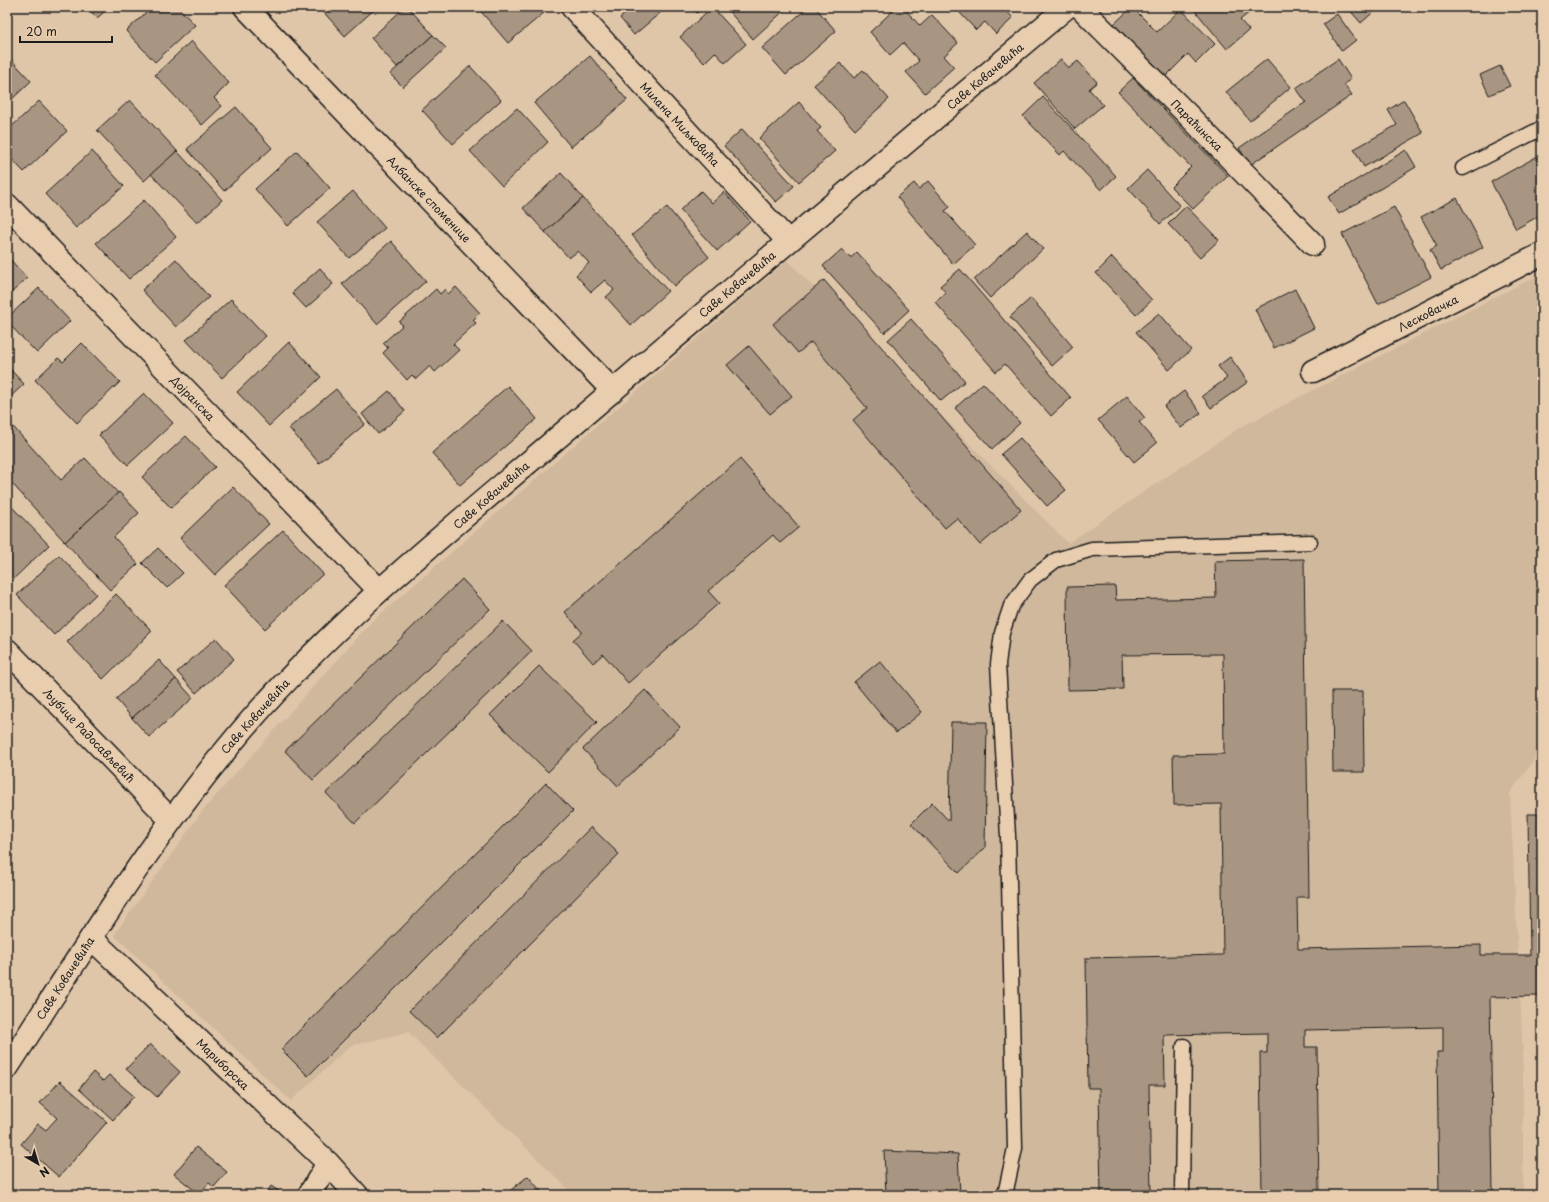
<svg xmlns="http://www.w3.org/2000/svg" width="1549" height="1202" viewBox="0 0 1549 1202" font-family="'Playpen Sans',sans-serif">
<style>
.built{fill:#d0b89d}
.building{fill:#a99682;stroke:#1c1c1c}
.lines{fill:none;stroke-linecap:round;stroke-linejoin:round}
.service-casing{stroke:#1c1c1c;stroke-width:17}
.minor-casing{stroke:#1c1c1c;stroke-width:25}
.path{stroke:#1c1c1c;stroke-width:2.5;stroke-dasharray:1 3;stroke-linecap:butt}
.service{stroke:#e8cdaf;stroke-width:14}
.minor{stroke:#e8cdaf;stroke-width:22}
.labels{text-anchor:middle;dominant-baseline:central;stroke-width:3;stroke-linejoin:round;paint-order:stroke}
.street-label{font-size:11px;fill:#1c1c1c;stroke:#e8cdaf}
</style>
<rect width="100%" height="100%" fill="#e0c6a9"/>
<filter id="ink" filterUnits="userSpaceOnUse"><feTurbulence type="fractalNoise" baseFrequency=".025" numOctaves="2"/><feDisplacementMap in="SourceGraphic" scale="8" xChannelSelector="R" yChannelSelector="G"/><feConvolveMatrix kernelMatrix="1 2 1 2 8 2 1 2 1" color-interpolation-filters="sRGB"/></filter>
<g filter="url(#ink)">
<path class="built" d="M787,260l281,283 171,-115 303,-155v476l-32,44 13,260v142h-949l-166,-163 -58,14 -59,55 -177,-166 89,-125 165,-185z"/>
<g class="building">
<path d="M87,7h23l-13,11z"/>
<path d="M152,7h26l17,18 -40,37 -29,-31z"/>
<path d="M319,7h58l-32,29z"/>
<path d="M405,7h3l25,28 -36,32 -26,-29z"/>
<path d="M477,7h64l4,5 -37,31z"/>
<path d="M633,7h34l-33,28 -14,-17z"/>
<path d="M691,7h12l-6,6z"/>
<path d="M712,7l34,37 -21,19 -10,-11 -11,11 -24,-26z"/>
<path d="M725,7h63l-35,32z"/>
<path d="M808,7h7l21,24 -50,44 -24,-27z"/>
<path d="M897,7h6l17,19 12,-11 26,28 -14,13 10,11 -29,26 -19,-21 13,-11 -16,-18 -13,12 -20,-23z"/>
<path d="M967,7h36l10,11 -17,16 -11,-12 -9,8 -16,-17z"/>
<path d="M1132,7l25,25 24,-23 34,35 -19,19 -8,-9 -23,23 -52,-52z"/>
<path d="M1192,7h64l-16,13 9,10 -22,19z"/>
<path d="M1347,7h32l-18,16z"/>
<path d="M1337,14l19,26 -14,11 -19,-27z"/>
<path d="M433,35l13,13 -43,39 -13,-13z"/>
<path d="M191,41l38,42 -15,15 8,8 -20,19 -47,-50z"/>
<path d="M7,55l24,26 -24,23z"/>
<path d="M590,56l37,44 -56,47 -37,-44z"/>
<path d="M1061,59l8,9 9,-7 19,21 -8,7 14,16 -28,24 -41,-46z"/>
<path d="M1267,59l24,28 -41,34 -24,-29z"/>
<path d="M1338,59l13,20 -7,5 8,11 -102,70 -11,-17 67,-46 -10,-14z"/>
<path d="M840,63l14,15 9,-8 26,29 -34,31 -41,-45z"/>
<path d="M470,66l31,34 -48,44 -31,-34z"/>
<path d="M1500,66l10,20 -21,9 -9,-20z"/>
<path d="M1133,78l95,98 -35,33 -22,-22 20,-20 -73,-75z"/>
<path d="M1043,97l73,79 -15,14 -37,-39 -4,4 -37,-39z"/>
<path d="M130,100l47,51 -33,30 -47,-51z"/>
<path d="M1404,100l19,33 -59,34 -10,-18 43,-24 -9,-15z"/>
<path d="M39,101l28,30 -43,41 -17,-18v-23z"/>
<path d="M799,102l22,26 -4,3 18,20 -36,31 -40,-44z"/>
<path d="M236,107l36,41 -48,43 -37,-42z"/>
<path d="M517,108l31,34 -46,44 -32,-35z"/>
<path d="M742,129l52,57 -18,16 -52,-56z"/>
<path d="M1406,150l10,17 -77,47 -11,-17z"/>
<path d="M92,151l32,35 -48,42 -31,-34z"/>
<path d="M177,151l45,49 -25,23 -46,-49z"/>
<path d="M297,151l33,37 -42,38 -33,-37z"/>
<path d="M1536,157l6,11v46l-26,15 -25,-47z"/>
<path d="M1147,170l33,36 -20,18 -32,-36z"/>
<path d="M561,173l22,25 -38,34 -22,-24z"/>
<path d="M928,181l22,26 -5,4 30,34 -22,19 -56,-67 17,-14 5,6z"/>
<path d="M353,191l32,37 -36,30 -32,-36z"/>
<path d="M701,191l11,12 12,-11 26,29 -33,30 -37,-41z"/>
<path d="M583,198l85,93 -37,34 -25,-28 8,-7 -9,-10 -14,12 -15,-17 13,-12 -11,-12 -9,7 -24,-26z"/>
<path d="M1457,198l26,49 -42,23 -11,-20 7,-4 -16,-29z"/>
<path d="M144,200l32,37 -47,42 -33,-36z"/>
<path d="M1186,206l33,34 -19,18 -32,-34z"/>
<path d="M667,207l42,50 -35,29 -42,-51z"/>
<path d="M1394,207l37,70 -53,27 -36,-70z"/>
<path d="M1027,231l16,18 -53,49 -16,-18z"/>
<path d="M391,241l35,40 -49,43 -35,-40z"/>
<path d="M842,249l9,9 6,-6 52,58 -25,23 -61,-67z"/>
<path d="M7,256l20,22 -20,19z"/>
<path d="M1112,257l40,43 -16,15 -40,-42z"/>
<path d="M176,259l33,38 -33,30 -34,-37z"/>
<path d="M320,268l13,16 -27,24 -14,-15z"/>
<path d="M960,269l111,129 -20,18 -46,-52 -9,8 -61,-70 11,-9 -6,-7z"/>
<path d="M824,280l197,230 -41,35 -23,-27 -12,10 -92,-108 14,-12 -56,-66 -13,11 -25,-29z"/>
<path d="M456,287l24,26 -7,7 3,3 -23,21 6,6 -24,22 -5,-6 -14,13 -4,-4 -5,5 -24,-27 5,-5 -5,-5 20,-18 -4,-3 37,-33 4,5 5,-5 3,5z"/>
<path d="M39,288l31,33 -33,32 -30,-31v-4z"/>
<path d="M1295,289l19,39 -40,20 -19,-39z"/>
<path d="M1031,298l42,49 -21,19 -42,-49z"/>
<path d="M231,299l35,37 -44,42 -36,-38z"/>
<path d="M1159,313l32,37 -22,20 -33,-38z"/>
<path d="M911,319l54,62 -24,20 -53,-61z"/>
<path d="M289,342l32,35 -52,49 -32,-34z"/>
<path d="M82,343l38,39 -43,41 -42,-43 23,-22 5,4z"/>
<path d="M749,346l43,50 -22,18 -43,-49z"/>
<path d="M1230,357l18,25 -37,26 -9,-12 25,-18 -9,-12z"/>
<path d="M7,366l17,18 -17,16z"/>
<path d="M983,383l37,40 -28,26 -37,-41z"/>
<path d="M508,386l29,33 -77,66 -28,-32z"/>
<path d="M336,389l29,35 -46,39 -30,-35z"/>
<path d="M389,391l16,20 -27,23 -16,-20z"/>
<path d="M1184,391l17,22 -20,15 -17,-22z"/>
<path d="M144,393l29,30 -45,42 -29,-30z"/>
<path d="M1127,396l18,22 -6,4 18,21 -23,19 -36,-42z"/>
<path d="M7,420l54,60 24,-22 33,35 -53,49 -58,-64z"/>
<path d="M186,436l29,31 -44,41 -29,-31z"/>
<path d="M1020,438l46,52 -19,16 -46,-52z"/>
<path d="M740,459l59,68 -19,16 -7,-8 -65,56 11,12 -91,80 -25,-29 -10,9 -20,-23 9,-8 -17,-20z"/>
<path d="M233,487l36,37 -54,51 -35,-37z"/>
<path d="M119,492l20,21 -25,24 24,27 -28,26 -45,-48z"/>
<path d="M12,507l37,38 -42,40v-73z"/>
<path d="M283,530l40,44 -58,55 -41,-44z"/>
<path d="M158,548l25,25 -16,15 -25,-25z"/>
<path d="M59,555l37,39 -42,41 -37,-40z"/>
<path d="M1304,559l5,338h-12l1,52 183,-4v10h49l-2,-141h14v143h-3l1,39 -50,1 3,198h-54l-2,-143h6v-25l-138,3v17h12l2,148h-57l-2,-142h7v-20l-103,2 1,50h-16l2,110h-50l-2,-107h-11l-2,-130 137,-3 -2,-151 -47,1 -1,-50 51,-1 -1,-100 -101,1 1,34 -55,1 -1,-103 48,-1 1,14 100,-2 -1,-37z"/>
<path d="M462,579l28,30 -177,171 -28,-29z"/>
<path d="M116,594l36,37 -49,48 -36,-37z"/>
<path d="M503,621l29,30 -177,172 -29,-30z"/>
<path d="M216,638l18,21 -38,34 -19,-21z"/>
<path d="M159,660l17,19 -44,39 -16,-19z"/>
<path d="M880,661l42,51 -26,21 -42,-51z"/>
<path d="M539,666l58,56 -49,50 -58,-57z"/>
<path d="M176,679l17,19 -44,39 -17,-19z"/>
<path d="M645,690l35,37 -62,59 -35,-37z"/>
<path d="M1332,691h31l1,81h-31z"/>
<path d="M951,722h36l-2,126 -26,25 -48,-49 21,-21 17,18z"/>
<path d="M546,783l27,28 -265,265 -27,-27z"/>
<path d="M591,827l28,27 -182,184 -28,-27z"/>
<path d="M150,1044l30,28 -23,25 -31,-28z"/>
<path d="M93,1072l10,9 6,-6 25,21 -21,24 -34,-31z"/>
<path d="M60,1081l47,41 -48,55 -38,-33 17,-20 8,6 11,-12 -17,-15z"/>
<path d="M196,1147l31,25 -13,15 -5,-4 -10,11 -25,-20z"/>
<path d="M884,1151l74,3 2,41h-74z"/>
<path d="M528,1176l16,19h-39z"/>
<path d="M271,1186l12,8 -1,1h-17z"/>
<path d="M483,1188l5,7h-14z"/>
</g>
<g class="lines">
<defs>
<g id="service">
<path d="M1463,168l79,-40"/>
<path d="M1005,1195l10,-47 -7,-312 -10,-172 4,-31 9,-27 19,-26 26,-20 36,-11 218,-7"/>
<path d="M1182,1195l2,-149"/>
</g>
<g id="minor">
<path d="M245,7l368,384"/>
<path d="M572,7l216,234"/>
<path d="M1080,7l105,105 128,132"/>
<path d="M7,205l372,385"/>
<path d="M1313,371l229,-117"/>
<path d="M7,650l164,170"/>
<path d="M91,938l237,225 -19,32"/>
<path d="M7,1068c77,-119 151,-241 244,-348 93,-107 205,-195 312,-287 167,-143 336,-285 504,-426"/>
<path d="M328,1163l29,32"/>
</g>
</defs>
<use href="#service" class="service-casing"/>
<use href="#minor" class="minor-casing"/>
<path class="path" d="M7,703l9,-7"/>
<use href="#service" class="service"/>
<use href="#minor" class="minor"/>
</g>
</g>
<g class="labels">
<g class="street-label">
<text transform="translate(985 76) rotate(-40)">Саве Ковачевића</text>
<text transform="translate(680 124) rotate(47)">Милана Миљковића</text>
<text transform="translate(1197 125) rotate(45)">Параћинска</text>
<text transform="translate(429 199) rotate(46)">Албанске споменице</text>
<text transform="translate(737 284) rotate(-40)">Саве Ковачевића</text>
<text transform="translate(1428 313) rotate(-27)">Лесковачка</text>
<text transform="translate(193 398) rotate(46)">Дојранска</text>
<text transform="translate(491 495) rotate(-41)">Саве Ковачевића</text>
<text transform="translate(255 716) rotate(-48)">Саве Ковачевића</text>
<text transform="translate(89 735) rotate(46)">Љубице Радосављевић</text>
<text transform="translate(65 978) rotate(-57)">Саве Ковачевића</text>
<text transform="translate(223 1064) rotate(44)">Мариборска</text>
</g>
</g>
<rect width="1549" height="1202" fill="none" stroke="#e8cdaf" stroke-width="24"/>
<rect x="12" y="12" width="1525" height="1178" fill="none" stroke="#1c1c1c" stroke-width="1.5" filter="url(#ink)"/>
<g transform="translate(38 1164) rotate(142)" stroke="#e8cdaf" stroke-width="3" paint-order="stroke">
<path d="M0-3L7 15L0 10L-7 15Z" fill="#1c1c1c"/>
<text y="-6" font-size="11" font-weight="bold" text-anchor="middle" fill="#1c1c1c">N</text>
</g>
<path d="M20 36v6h92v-6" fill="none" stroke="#1c1c1c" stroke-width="2"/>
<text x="26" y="36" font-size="12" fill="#1c1c1c" stroke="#e8cdaf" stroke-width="3" paint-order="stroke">20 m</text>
</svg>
